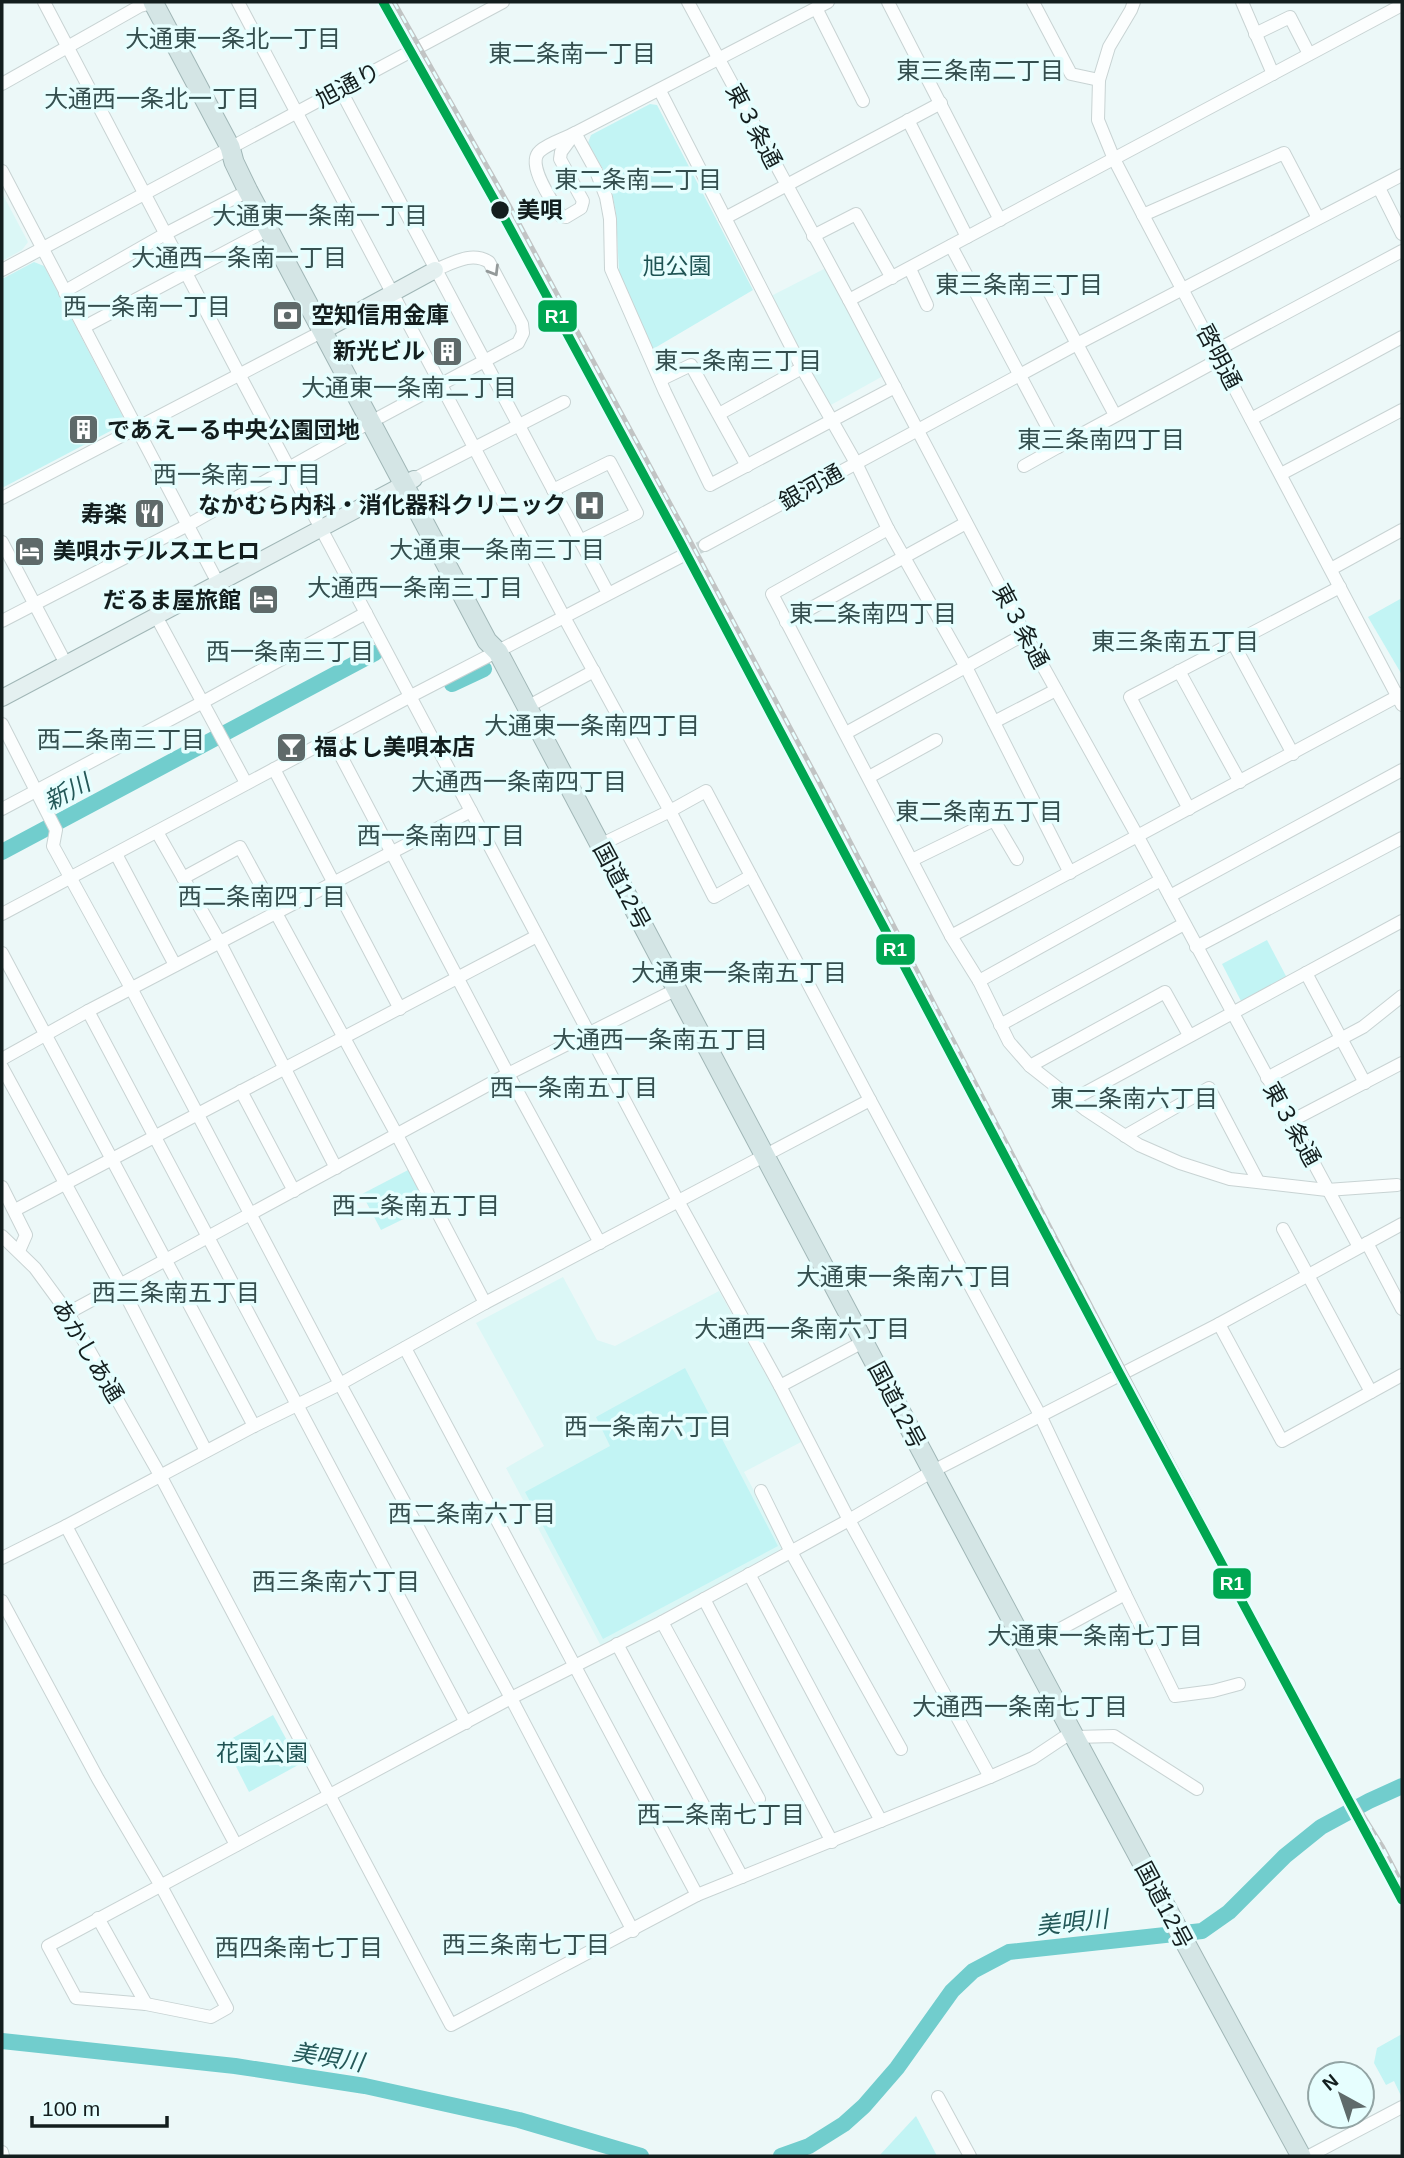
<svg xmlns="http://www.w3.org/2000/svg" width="1404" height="2158" viewBox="0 0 1404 2158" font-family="Helvetica,'Noto Sans JP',sans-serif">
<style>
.built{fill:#dbf7f6}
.green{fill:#c2f4f4}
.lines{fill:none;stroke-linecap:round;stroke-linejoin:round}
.river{stroke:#71cdcd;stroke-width:16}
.minor-tunnel{stroke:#cbd7d7;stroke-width:12;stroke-dasharray:12 6;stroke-linecap:butt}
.minor-casing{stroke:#c8d3d3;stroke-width:14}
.major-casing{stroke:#a0b6b6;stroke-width:18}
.highway-casing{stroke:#a0b6b6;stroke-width:21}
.minor{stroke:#fcfefe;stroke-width:12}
.major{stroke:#e4f0f0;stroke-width:16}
.highway{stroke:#d4e5e5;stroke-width:19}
.rail-casing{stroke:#c1c4c4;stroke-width:5}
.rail{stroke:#e6fefe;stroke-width:2.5;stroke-dasharray:8;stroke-linecap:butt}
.rail-1-casing{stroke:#e6fefe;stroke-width:14}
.rail-1{stroke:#00a651;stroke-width:9}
.oneway{stroke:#939999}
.stop-dot{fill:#131e1e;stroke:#e6fefe;stroke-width:2.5}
.labels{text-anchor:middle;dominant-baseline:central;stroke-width:7;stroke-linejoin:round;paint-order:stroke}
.street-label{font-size:23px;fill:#131e1e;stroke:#e6fefe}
.stop-label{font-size:23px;font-weight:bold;fill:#131e1e;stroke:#e6fefe;text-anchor:start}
.park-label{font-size:23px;fill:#1f5353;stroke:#e6fefe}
.poi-label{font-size:23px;font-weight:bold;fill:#131e1e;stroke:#e6fefe;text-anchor:start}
.neighbourhood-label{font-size:24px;fill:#354f4f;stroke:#e6fefe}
.water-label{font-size:24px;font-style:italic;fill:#245858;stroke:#e6fefe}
.line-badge{stroke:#e6fefe;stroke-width:2.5}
.badge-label{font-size:19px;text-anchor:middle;font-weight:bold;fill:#fff}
</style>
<rect width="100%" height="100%" fill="#ecf8f8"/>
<g class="built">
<path d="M2,193l26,49 -6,8 -20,11z"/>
<path d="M826,268l57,108 -54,30 -58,-110z"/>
<path d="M563,1277l34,63 18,6 104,-55 84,150 -59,31 41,77 -184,97 -95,-178 38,-22 -68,-123z"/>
</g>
<g class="green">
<path d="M650,104l7,1 96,185 -100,59 -34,-77 -3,-59 -4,-21 -8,-21 -16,-28 3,-8z"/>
<path d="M34,262l10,4 79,151 -5,10 -116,61v-209z"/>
<path d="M1402,598v77l-34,-58z"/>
<path d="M1267,940l20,38 -46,23 -19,-37z"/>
<path d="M410,1169l20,37 -49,24 -19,-36z"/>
<path d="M685,1368l93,178 -175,93 -78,-147 85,-46 -14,-29z"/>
<path d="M273,1715l27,49 -51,28 -25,-49z"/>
<path d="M1402,2034v64l-8,-17 -8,4 -12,-22 3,-15z"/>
<path d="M916,2116l21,40h-58z"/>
</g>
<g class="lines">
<g class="river">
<path d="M452,684l32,-15"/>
<path d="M2,852l373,-199"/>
<path d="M2,2041l233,25 130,20 154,34 122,36"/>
<path d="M781,2156l28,-10 35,-22 20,-18 33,-38 55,-77 21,-20 36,-19 193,-21 27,-19 56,-56 36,-29 48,-26 33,-15"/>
</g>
<path class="minor-tunnel" d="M682,556l23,-11"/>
<defs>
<g id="minor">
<path d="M44,2l195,372 232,437 207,390 102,185 69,134 141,257"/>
<path d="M238,2l326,615 106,194 36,-20 164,309 170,315 85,179 -98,53"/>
<path d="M688,2l161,298 176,334 113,203 221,410"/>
<path d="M828,2l-253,131 21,38 10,26 4,22 1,50 54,123 45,93 185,-98"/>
<path d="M888,2l112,218"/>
<path d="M1033,2l38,72 28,6"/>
<path d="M1134,2l-3,8 -22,37 -10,33 -1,40 16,39 29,56 259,490"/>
<path d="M1242,2l31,72"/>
<path d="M816,8l47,93"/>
<path d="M1255,34l35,-17 19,37"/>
<path d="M2,84l138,-78 16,-4"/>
<path d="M340,89l268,504"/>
<path d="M660,91l142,277 54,95 32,66 78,138 104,206"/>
<path d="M908,120l59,117"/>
<path d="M575,133l-14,19 -1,7 23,42 -2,7 -15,9 -5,-1c-8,-14 -36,-52 -21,-65 9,-8 24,-12 35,-18z"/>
<path d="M2,171l216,412"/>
<path d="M1379,188l23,46"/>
<path d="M1143,215l141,-62 34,65"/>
<path d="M725,218l216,-115"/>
<path d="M813,236l43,-22 36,64"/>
<path d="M951,246l107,201 162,-88"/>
<path d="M910,269l17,36"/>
<path d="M2,270l501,-268"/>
<path d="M1046,286l69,129"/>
<path d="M65,293l2,-3 100,-57 81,-42"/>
<path d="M849,300l553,-295"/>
<path d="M84,327l185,-98"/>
<path d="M1215,351l187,-100"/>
<path d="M660,380l31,-15 56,101"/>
<path d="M719,414l83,-46"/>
<path d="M380,417l138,-74 5,-10 -1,-9 -33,-62c-18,-11 -36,1 -54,8"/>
<path d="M1251,419l151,-82"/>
<path d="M1024,466l34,-19"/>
<path d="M1281,474l121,-64"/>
<path d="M414,479l150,-77"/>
<path d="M553,490l57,-28 27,51 -57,28"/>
<path d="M2,498l325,-169"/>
<path d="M888,529l-116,65 179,342 28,45 30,61 21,24 56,44 53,35 41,18 50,16 97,11 70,-5"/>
<path d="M2,542l64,122"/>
<path d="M705,545l372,-201 325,-169"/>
<path d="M1331,569l71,-39"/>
<path d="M156,616l90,167"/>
<path d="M2,621l186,-96 182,-103"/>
<path d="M786,622l180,-99"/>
<path d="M1233,643l60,111"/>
<path d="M1179,671l61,111"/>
<path d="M527,707l67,-36"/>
<path d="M994,722l62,-32"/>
<path d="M2,724l54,106 -3,16 78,142 209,396 171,314 122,233"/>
<path d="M846,733l179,-99"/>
<path d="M332,739l176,335 92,169"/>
<path d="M274,769l126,240"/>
<path d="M869,777l67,-37"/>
<path d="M2,809l201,-107 163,-89"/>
<path d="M1189,809l-59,-112 210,-110"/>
<path d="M157,832l62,109 117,227"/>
<path d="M600,845l70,-34 44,86 37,-21"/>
<path d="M116,854l59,111"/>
<path d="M912,860l82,-40 23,39"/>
<path d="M183,878l57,-31 157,288 88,168"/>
<path d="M1170,896l232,-126"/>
<path d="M2,914l409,-218 271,-140"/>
<path d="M951,936l451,-242"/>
<path d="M1196,947l206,-109"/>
<path d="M2,953l252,473"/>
<path d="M1306,973l59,110"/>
<path d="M979,981l182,-101"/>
<path d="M88,1011l383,-200"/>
<path d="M1000,1025l184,-101"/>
<path d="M2,1059l86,-48 378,712"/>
<path d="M1030,1066l135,-74 24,43"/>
<path d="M2,1067l118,217 86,167"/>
<path d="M1267,1078l96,-51 39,-31"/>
<path d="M241,1091l53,100"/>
<path d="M1074,1099l328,-178"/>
<path d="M1291,1121l111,-58"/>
<path d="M1125,1136l84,-48 49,93"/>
<path d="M2,1187l24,48 -7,16"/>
<path d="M15,1210l522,-274"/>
<path d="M1283,1229l88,163"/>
<path d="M2,1236l33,32 33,45 92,162 291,550 246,-130 293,-118 43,-19 39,-26"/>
<path d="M1367,1243l35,66"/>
<path d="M68,1313l440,-239 169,-85"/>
<path d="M1219,1324l63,117 120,-66"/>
<path d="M405,1348l292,547"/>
<path d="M780,1386l83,-44"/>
<path d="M761,1491l30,61 110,197"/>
<path d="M66,1526l170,319"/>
<path d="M2,1558l64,-32 188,-100 86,-42 145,-81 385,-203"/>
<path d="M749,1574l132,247"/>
<path d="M1125,1594l50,102 38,-5 26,-7"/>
<path d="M704,1599l128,243"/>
<path d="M2,1601l96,178 63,107 66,122 -16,9 -65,-13 -70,-6 -28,-52 463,-248 151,-76 187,-102 84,-49 286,-147 183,-100"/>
<path d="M662,1622l97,177"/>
<path d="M617,1644l125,233"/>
<path d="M1075,1737l39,-1 83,53"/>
<path d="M98,1918l48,86"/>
<path d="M938,2097l32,59"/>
<path d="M2,2152l1,4"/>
<path d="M1309,2156l93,-49"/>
</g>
<g id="major">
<path d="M332,326l103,-56"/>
<path d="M2,698l412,-219"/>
</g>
<path id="highway" d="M153,2l77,145 4,15 14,29 239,450 11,11c266,502 531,1005 803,1504"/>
</defs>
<use href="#minor" class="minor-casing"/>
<use href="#major" class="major-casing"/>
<use href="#highway" class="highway-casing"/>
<use href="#minor" class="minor"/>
<use href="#major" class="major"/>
<use href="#highway" class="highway"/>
<defs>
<path id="rail" d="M394,2l116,205 178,330 130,243 307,592 211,400 46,74 20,38"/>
</defs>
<use href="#rail" class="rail-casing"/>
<use href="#rail" class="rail"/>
<defs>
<path id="rail-1" d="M383,2l122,217 175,323 440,832 282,526"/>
</defs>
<use href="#rail-1" class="rail-1-casing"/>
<use href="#rail-1" class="rail-1"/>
</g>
<defs><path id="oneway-chevron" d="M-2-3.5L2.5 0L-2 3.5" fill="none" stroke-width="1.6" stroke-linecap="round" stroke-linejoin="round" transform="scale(1.75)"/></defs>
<use class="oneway" href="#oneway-chevron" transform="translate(494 271) rotate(59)"/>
<defs>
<symbol id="bank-square" viewBox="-11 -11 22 22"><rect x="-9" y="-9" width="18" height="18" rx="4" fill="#5f6a6a" stroke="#e6fefe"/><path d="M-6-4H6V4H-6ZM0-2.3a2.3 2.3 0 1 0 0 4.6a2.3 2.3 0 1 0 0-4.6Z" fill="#fff"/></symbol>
<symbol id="building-square" viewBox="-11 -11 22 22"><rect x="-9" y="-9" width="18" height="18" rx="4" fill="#5f6a6a" stroke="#e6fefe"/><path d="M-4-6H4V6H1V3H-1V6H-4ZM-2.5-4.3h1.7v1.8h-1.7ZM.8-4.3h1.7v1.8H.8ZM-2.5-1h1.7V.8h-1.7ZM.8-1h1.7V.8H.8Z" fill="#fff"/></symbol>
<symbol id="hospital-square" viewBox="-11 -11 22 22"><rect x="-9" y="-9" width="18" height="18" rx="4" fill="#5f6a6a" stroke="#e6fefe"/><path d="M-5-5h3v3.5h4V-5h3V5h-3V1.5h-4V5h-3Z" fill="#fff"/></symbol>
<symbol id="restaurant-square" viewBox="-11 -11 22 22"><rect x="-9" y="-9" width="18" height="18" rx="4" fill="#5f6a6a" stroke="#e6fefe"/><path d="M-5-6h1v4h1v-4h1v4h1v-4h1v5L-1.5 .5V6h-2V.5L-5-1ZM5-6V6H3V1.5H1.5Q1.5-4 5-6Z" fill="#fff"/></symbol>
<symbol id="hotel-square" viewBox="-11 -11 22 22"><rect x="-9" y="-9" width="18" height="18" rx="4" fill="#5f6a6a" stroke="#e6fefe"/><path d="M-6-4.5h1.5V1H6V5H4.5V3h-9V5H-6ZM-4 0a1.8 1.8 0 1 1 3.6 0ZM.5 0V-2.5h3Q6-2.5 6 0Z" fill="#fff"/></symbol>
<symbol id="bar-square" viewBox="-11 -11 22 22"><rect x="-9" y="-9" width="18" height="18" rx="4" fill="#5f6a6a" stroke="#e6fefe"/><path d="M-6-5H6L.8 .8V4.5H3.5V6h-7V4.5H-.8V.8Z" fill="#fff"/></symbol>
</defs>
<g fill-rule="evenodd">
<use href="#bank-square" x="270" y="298" width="35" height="35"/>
<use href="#building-square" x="430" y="334" width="35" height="35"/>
<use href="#building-square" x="66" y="412" width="35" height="35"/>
<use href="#hospital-square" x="572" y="488" width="35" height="35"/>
<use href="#restaurant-square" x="132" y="496" width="35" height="35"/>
<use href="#hotel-square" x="12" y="534" width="35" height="35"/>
<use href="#hotel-square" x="246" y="582" width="35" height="35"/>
<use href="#bar-square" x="274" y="730" width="35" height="35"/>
</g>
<circle class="stop-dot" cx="500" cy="210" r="10"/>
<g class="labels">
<g class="street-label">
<text transform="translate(348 85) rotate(-28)">旭通り</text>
<text transform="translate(754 126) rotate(62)">東３条通</text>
<text transform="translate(1219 357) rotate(62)">啓明通</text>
<text transform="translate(811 487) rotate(-29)">銀河通</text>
<text transform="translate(1021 626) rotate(62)">東３条通</text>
<text transform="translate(622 886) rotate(62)">国道12号</text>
<text transform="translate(1292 1124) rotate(61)">東３条通</text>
<text transform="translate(88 1351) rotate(59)">あかしあ通</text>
<text transform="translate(897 1405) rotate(62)">国道12号</text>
<text transform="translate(1164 1905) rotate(62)">国道12号</text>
</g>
<g class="stop-label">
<text x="517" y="210">美唄</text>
</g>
<g class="park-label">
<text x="677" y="266">旭公園</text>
<text x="262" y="1753">花園公園</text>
</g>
<g class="poi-label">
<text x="311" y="315">空知信用金庫</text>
<text x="425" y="351" text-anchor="end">新光ビル</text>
<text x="107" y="430">であえーる中央公園団地</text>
<text x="566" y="505" text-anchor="end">なかむら内科・消化器科クリニック</text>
<text x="127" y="514" text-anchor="end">寿楽</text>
<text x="53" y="551">美唄ホテルスエヒロ</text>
<text x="241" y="600" text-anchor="end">だるま屋旅館</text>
<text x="314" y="747">福よし美唄本店</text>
</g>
<g class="neighbourhood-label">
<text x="233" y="38">大通東一条北一丁目</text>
<text x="572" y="53">東二条南一丁目</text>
<text x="980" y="70">東三条南二丁目</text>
<text x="152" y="98">大通西一条北一丁目</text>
<text x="638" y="179">東二条南二丁目</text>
<text x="320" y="215">大通東一条南一丁目</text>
<text x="239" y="257">大通西一条南一丁目</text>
<text x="1019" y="284">東三条南三丁目</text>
<text x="147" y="306">西一条南一丁目</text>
<text x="738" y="360">東二条南三丁目</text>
<text x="409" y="387">大通東一条南二丁目</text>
<text x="1101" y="439">東三条南四丁目</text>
<text x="237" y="474">西一条南二丁目</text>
<text x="497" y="549">大通東一条南三丁目</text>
<text x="415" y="587">大通西一条南三丁目</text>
<text x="873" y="613">東二条南四丁目</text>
<text x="1175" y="641">東三条南五丁目</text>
<text x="290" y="651">西一条南三丁目</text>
<text x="592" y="725">大通東一条南四丁目</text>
<text x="121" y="739">西二条南三丁目</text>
<text x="519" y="781">大通西一条南四丁目</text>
<text x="979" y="811">東二条南五丁目</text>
<text x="441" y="835">西一条南四丁目</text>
<text x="262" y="896">西二条南四丁目</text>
<text x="739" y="972">大通東一条南五丁目</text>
<text x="660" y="1039">大通西一条南五丁目</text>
<text x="574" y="1087">西一条南五丁目</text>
<text x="1134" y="1098">東二条南六丁目</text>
<text x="416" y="1205">西二条南五丁目</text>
<text x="904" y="1276">大通東一条南六丁目</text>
<text x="176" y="1292">西三条南五丁目</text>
<text x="802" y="1328">大通西一条南六丁目</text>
<text x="648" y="1426">西一条南六丁目</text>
<text x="472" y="1513">西二条南六丁目</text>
<text x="336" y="1581">西三条南六丁目</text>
<text x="1095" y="1635">大通東一条南七丁目</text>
<text x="1020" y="1706">大通西一条南七丁目</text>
<text x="721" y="1814">西二条南七丁目</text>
<text x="526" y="1944">西三条南七丁目</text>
<text x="299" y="1947">西四条南七丁目</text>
</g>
<g class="water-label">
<text transform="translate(67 792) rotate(-28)">新川</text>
<text transform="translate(1072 1922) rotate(-6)">美唄川</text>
<text transform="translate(328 2057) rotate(9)">美唄川</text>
</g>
</g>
<g class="line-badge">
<rect x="537" y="299" width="41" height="34" rx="7" fill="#00a651"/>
<rect x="875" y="933" width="41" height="33" rx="7" fill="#00a651"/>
<rect x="1212" y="1567" width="40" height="33" rx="7" fill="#00a651"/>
</g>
<g class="badge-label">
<text x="557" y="323">R1</text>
<text x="895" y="956">R1</text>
<text x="1232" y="1590">R1</text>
</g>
<rect width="1404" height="2158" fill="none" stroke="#131e1e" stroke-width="7"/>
<g transform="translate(1341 2095) rotate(320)"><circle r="33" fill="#e6fefe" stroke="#92a4a4" stroke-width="2"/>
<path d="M0-5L12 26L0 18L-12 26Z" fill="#5f6a6a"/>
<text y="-10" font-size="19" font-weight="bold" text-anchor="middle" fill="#131e1e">N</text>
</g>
<path d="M32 2116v10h135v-10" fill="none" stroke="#131e1e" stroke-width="3.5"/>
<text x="42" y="2116" font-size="21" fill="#131e1e" stroke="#e6fefe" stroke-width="5" paint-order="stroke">100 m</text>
</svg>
